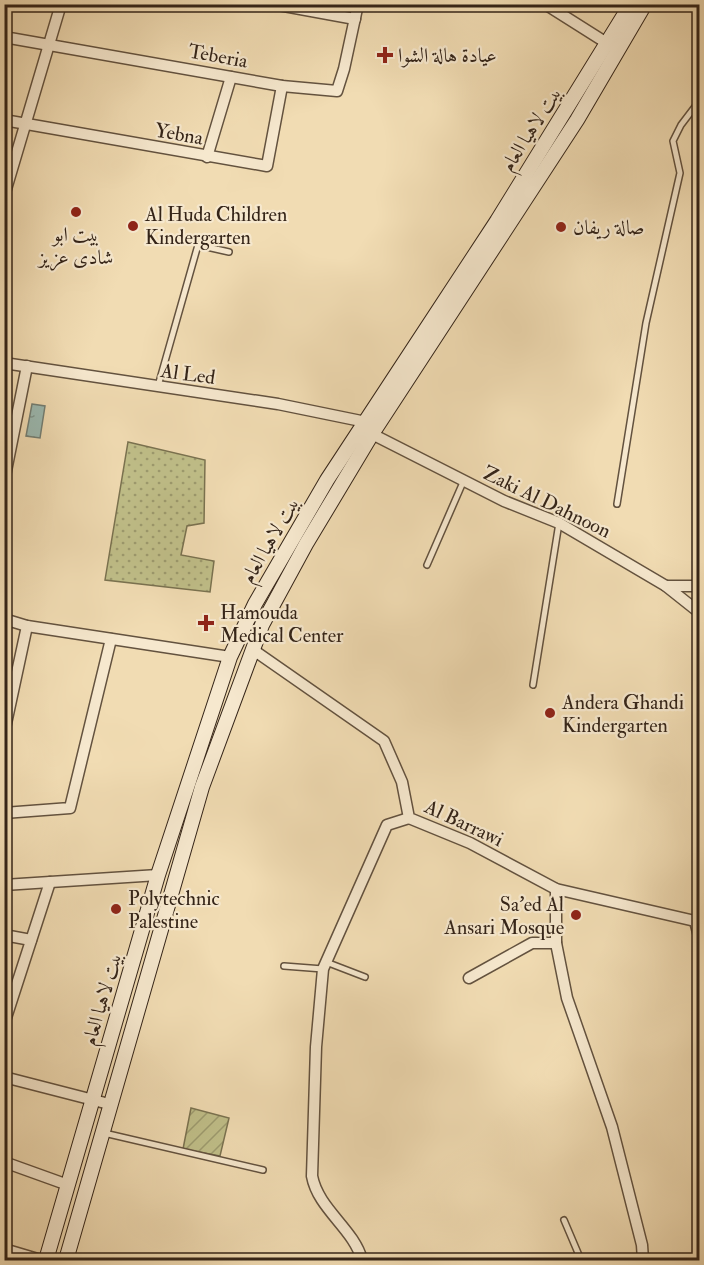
<svg xmlns="http://www.w3.org/2000/svg" width="704" height="1265" viewBox="0 0 704 1265" font-family="'IM FELL Double Pica',Amiri,serif">
<style>
.grass{fill:url(#grass-dots);stroke:#7a7250;stroke-width:1.5}
.garden{fill:url(#garden-furrows);stroke:#7a7250;stroke-width:1.5}
.water{fill:url(#water-ripples);stroke:#727e74;stroke-width:1.5}
.lines{fill:none;stroke-linecap:round;stroke-linejoin:round}
.lane-casing{stroke:#63523f;stroke-width:8}
.street-casing{stroke:#63523f;stroke-width:13}
.secondary-casing{stroke:#342418;stroke-width:16}
.lane{stroke:#f6e8ce;stroke-width:5}
.street{stroke:#f6e8ce;stroke-width:10}
.secondary{stroke:#f6e8ce;stroke-width:14}
.poi-dot{fill:#8f2418;stroke:#f6e8ce;stroke-width:2}
.labels{text-anchor:middle;dominant-baseline:central;stroke-width:4.5;stroke-linejoin:round;paint-order:stroke}
.poi-label{font-size:20px;fill:#342418;stroke:#f6e8ce;text-anchor:start}
.street-label{font-size:20px;fill:#342418;stroke:#f6e8ce}
</style>
<defs>
<pattern id="grass-dots" width="8" height="8" patternUnits="userSpaceOnUse" patternTransform="scale(1.5)"><rect width="8" height="8" fill="#c0bf89"/><path d="M2 2h.1M6 6h.1" fill="none" stroke="#9d9b6f" stroke-width="1.8" stroke-linecap="round"/></pattern>
<pattern id="garden-furrows" width="10" height="10" patternUnits="userSpaceOnUse" patternTransform="scale(1.5)"><rect width="10" height="10" fill="#c0bf89"/><path d="M-1 1l2-2M0 10L10 0M9 11l2-2" fill="none" stroke="#9d9b6f"/></pattern>
<pattern id="water-ripples" width="26" height="14" patternUnits="userSpaceOnUse" patternTransform="scale(1.5)"><rect width="26" height="14" fill="#9bbab2"/><path d="M2 4q2-2 4 0t4 0M15 11q2-2 4 0t4 0" fill="none" stroke="#7f9790"/></pattern>
</defs>
<rect width="100%" height="100%" fill="#f1dcb3"/>
<filter id="stains"><feTurbulence type="fractalNoise" baseFrequency=".00333" numOctaves="4"/><feColorMatrix values="0 0 0 0 .2 0 0 0 0 .09 0 0 0 0 .02 0 0 0 .5 -.17"/></filter>
<radialGradient id="worn" r=".72"><stop offset=".6" stop-color="#630" stop-opacity="0"/><stop offset="1" stop-color="#630" stop-opacity=".3"/></radialGradient>
<path class="grass" d="M128,442l77,18 -1,63 -17,3 -6,29 33,6 -4,31 -105,-12z"/>
<path class="garden" d="M191,1108l38,10 -9,38 -37,-7z"/>
<path class="water" d="M32,404l13,2 -5,32 -14,-2z"/>
<g class="lines">
<defs>
<g id="lane">
<path d="M158,386l40,-141 31,7"/>
<path d="M617,504l29,-181 34,-150 -7,-32 8,-16 19,-25"/>
<path d="M427,565l37,-85"/>
<path d="M533,685l26,-162"/>
<path d="M326,962l39,15"/>
<path d="M284,966l39,3"/>
<path d="M104,1133l159,37"/>
<path d="M564,1220l17,40"/>
</g>
<g id="street">
<path d="M273,4l82,15"/>
<path d="M545,4l68,43"/>
<path d="M4,37l278,49 55,5 7,-22 14,-65"/>
<path d="M4,120l263,46 15,-80"/>
<path d="M207,157l24,-80"/>
<path d="M4,196l57,-192"/>
<path d="M4,363l274,41 88,18"/>
<path d="M372,434l132,67 55,22 107,63 34,27"/>
<path d="M4,481l23,-115"/>
<path d="M666,586h34"/>
<path d="M4,619l23,7 203,31"/>
<path d="M252,649l132,92 18,41 7,36 61,25 86,46 139,32 5,-2"/>
<path d="M4,733l23,-107"/>
<path d="M4,813l66,-5 41,-169"/>
<path d="M4,885l154,-10"/>
<path d="M556,889v54l11,55 45,129 30,118 1,15"/>
<path d="M695,921l5,19"/>
<path d="M4,935l27,5"/>
<path d="M469,978l63,-35h24"/>
<path d="M4,1024l46,-142"/>
<path d="M4,1077l105,27"/>
<path d="M4,1162l64,23"/>
<path d="M4,1249l37,11"/>
<path d="M362,1260c-8,-31 -44,-51 -50,-84l4,-129 7,-78 64,-144 22,-7"/>
</g>
<g id="secondary">
<path d="M46,1260l112,-385 72,-218 25,-53 72,-124 170,-259 134,-217"/>
<path d="M66,1260l136,-473 60,-162 44,-81 66,-110 205,-314 68,-116"/>
</g>
</defs>
<use href="#lane" class="lane-casing"/>
<use href="#street" class="street-casing"/>
<use href="#secondary" class="secondary-casing"/>
<use href="#lane" class="lane"/>
<use href="#street" class="street"/>
<use href="#secondary" class="secondary"/>
</g>
<g class="poi-dot">
<path d="M382 46h6v6h6v6h-6v6h-6v-6h-6v-6h6z"/>
<circle cx="76" cy="212" r="6"/>
<circle cx="133" cy="226" r="6"/>
<circle cx="561" cy="227" r="6"/>
<path d="M203 614h6v6h6v6h-6v6h-6v-6h-6v-6h6z"/>
<circle cx="550" cy="713" r="6"/>
<circle cx="116" cy="909" r="6"/>
<circle cx="576" cy="915" r="6"/>
</g>
<g class="labels">
<g class="poi-label">
<text x="398" y="55">عيادة هالة الشوا</text>
<text x="145" y="214">Al Huda Children<tspan x="145" dy="23">Kindergarten</tspan></text>
<text x="573" y="227">صالة ريفان</text>
<text x="76" y="234" text-anchor="middle">بيت ابو<tspan x="76" dy="23">شادى عزيز</tspan></text>
<text x="220" y="612">Hamouda<tspan x="220" dy="23">Medical Center</tspan></text>
<text x="562" y="702">Andera Ghandi<tspan x="562" dy="23">Kindergarten</tspan></text>
<text x="128" y="898">Polytechnic<tspan x="128" dy="23">Palestine</tspan></text>
<text x="564" y="904" text-anchor="end">Sa'ed Al<tspan x="564" dy="23">Ansari Mosque</tspan></text>
</g>
<g class="street-label">
<text transform="translate(218 56) rotate(10)">Teberia</text>
<text transform="translate(531 129) rotate(-58)">بيت لاهيا العام</text>
<text transform="translate(179 134) rotate(10)">Yebna</text>
<text transform="translate(188 374) rotate(8)">Al Led</text>
<text transform="translate(547 502) rotate(26)">Zaki Al Dahnoon</text>
<text transform="translate(270 540) rotate(-60)">بيت لاهيا العام</text>
<text transform="translate(464 823) rotate(25)">Al Barrawi</text>
<text transform="translate(102 999) rotate(-74)">بيت لاهيا العام</text>
</g>
</g>
<rect width="704" height="1265" fill="none" stroke="#f1dcb3" stroke-width="24"/>
<rect x="6" y="6" width="692" height="1253" fill="none" stroke="#342418" stroke-width="3"/>
<rect x="12" y="12" width="680" height="1241" fill="none" stroke="#342418" stroke-width="1.5"/>
<rect width="100%" height="100%" filter="url(#stains)"/>
<rect width="100%" height="100%" fill="url(#worn)"/>
</svg>
